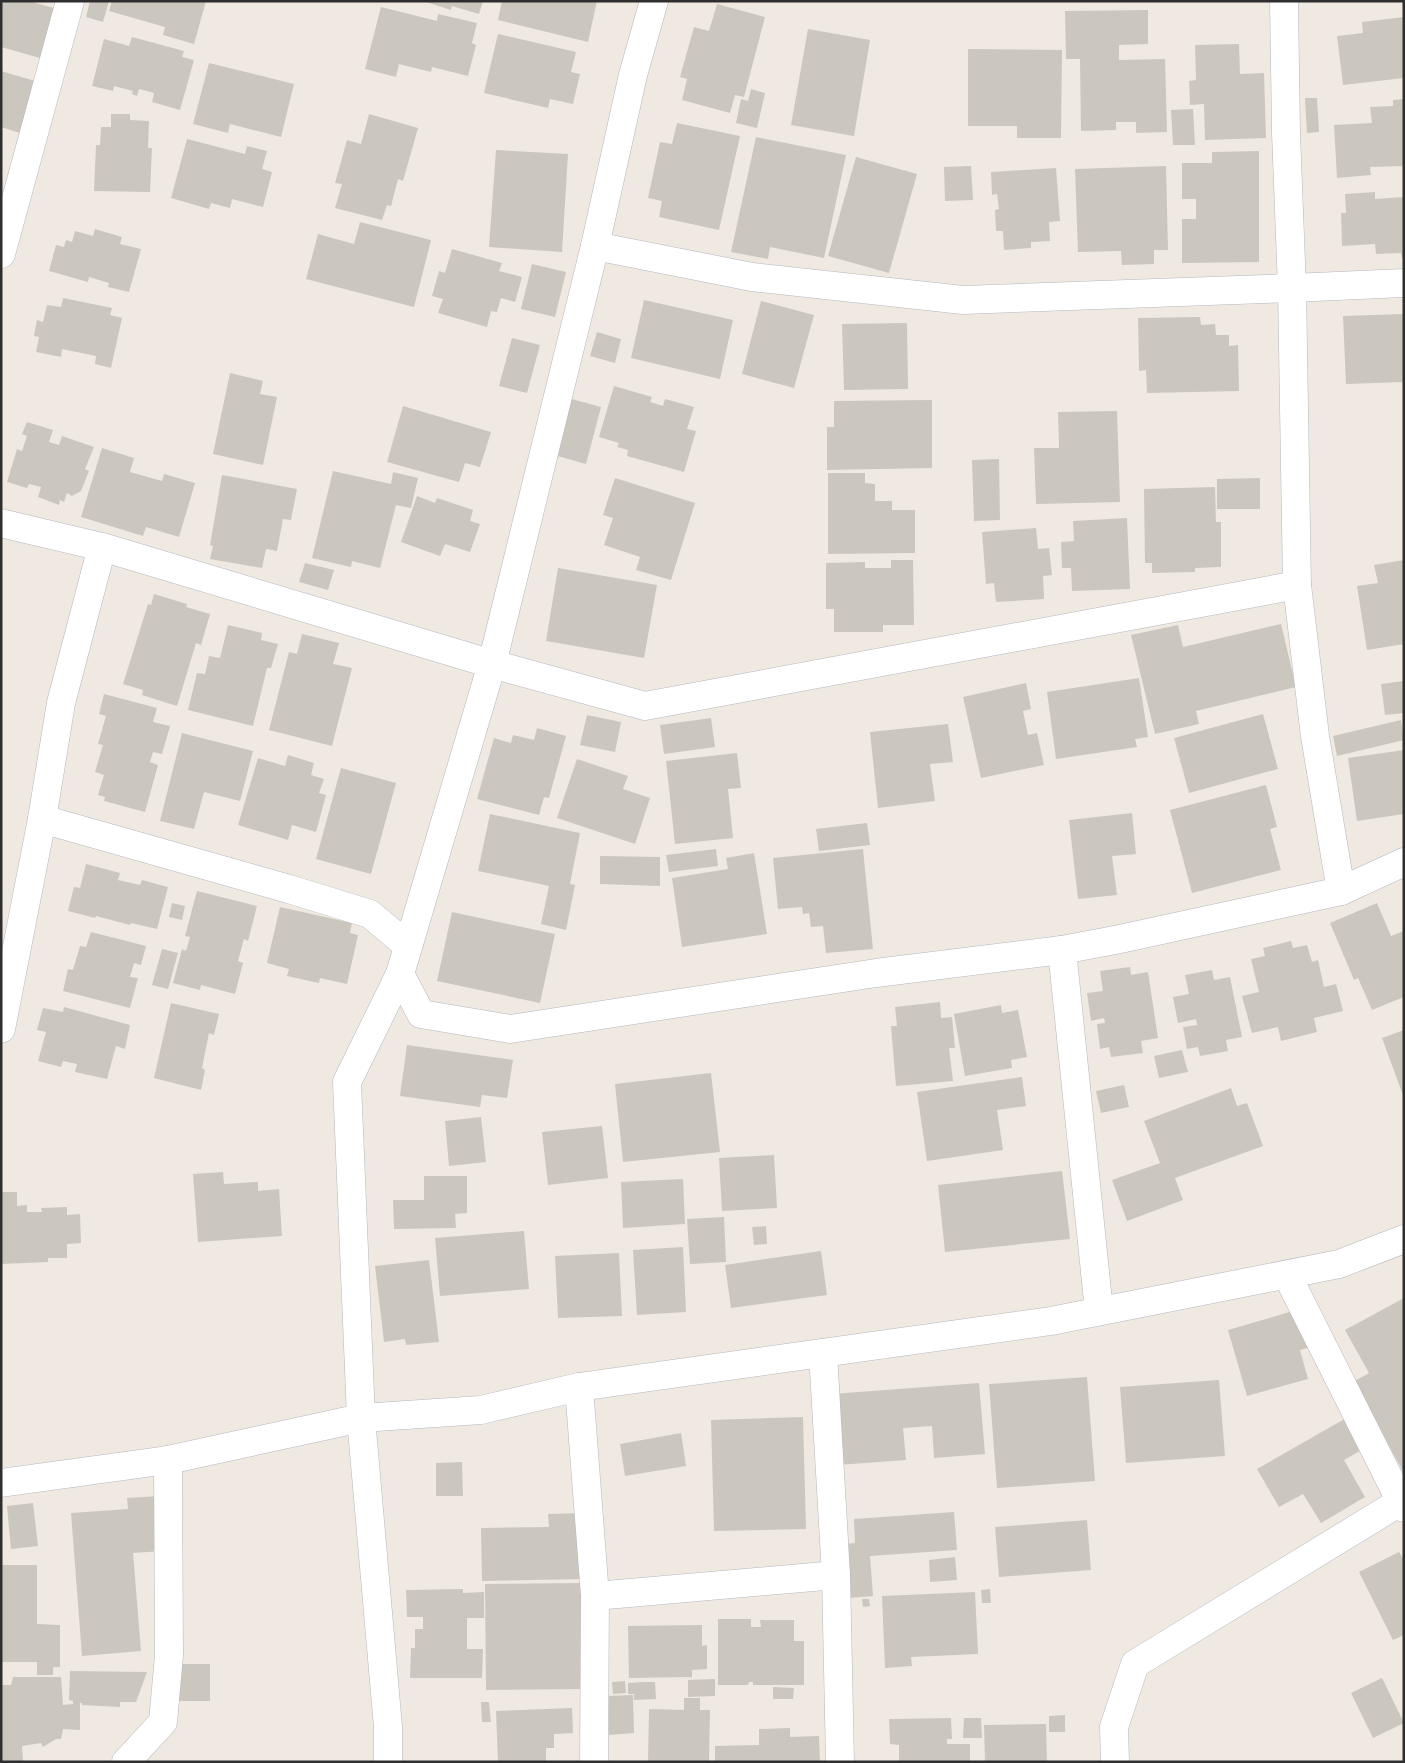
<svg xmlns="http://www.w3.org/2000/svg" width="1405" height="1763" viewBox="0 0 1405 1763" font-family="'Fira Sans',sans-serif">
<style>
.building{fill:#cbc7bf}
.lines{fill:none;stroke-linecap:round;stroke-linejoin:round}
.minor-casing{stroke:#b4b7c1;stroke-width:29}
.tertiary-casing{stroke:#b4b7c1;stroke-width:29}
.minor{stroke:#fff;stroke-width:28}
.tertiary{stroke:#fff;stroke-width:28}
</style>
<rect width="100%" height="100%" fill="#efe9e1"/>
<g class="building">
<path d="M1,1h27l26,7 -14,50 -39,-11z"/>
<path d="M90,1h19l-6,21 -17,-5z"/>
<path d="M112,1h94l-12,43 -31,-9 2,-8 -56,-16z"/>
<path d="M423,1h60l-4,13 -27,-8 -1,4z"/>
<path d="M502,1h95l-9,41 -90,-22z"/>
<path d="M717,4l48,13 -21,80 -9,-2 -5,18 -48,-13 5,-21 -7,-2 14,-50 15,4z"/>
<path d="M381,7l56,14 1,-7 39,9 -5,20 4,2 -8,31 -36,-9 -1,5 -32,-8 -3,13 -31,-8z"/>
<path d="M1148,10v34l-29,1v15l46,-1 2,73 -31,1v-11h-20v8l-35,1 -1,-72h-14l-1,-48z"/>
<path d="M1404,17v61l-61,7 -6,-49 26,-3 -1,-11z"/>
<path d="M808,29l62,11 -16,96 -63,-11z"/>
<path d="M498,34l78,18 -5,20 9,2 -7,30 -23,-5 -2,9 -64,-15z"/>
<path d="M132,37l52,14 -2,6 12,3 -14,50 -28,-8 2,-9 -15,-4 -2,7 -5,-2 1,-3 -19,-5 -1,5 -21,-5 12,-47 25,7z"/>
<path d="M1239,44l1,30 24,-1 2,65 -61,2 -1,-36 -14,1 -1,-24 7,-1 -1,-35z"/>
<path d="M968,49l94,1 -1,88h-44v-12h-49z"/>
<path d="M209,63l85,21 -13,53 -51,-13 -2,9 -35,-9z"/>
<path d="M1,71l34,10 -15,52 -19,-6z"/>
<path d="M751,89l14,4 -8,35 -21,-5 5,-24 7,2z"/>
<path d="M1305,98h12l2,34 -12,1z"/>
<path d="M1404,99v67l-34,1 1,8 -34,3 -3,-53 38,-2 -2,-16 23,-1v-6z"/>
<path d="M1193,109l2,36h-22l-2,-35z"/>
<path d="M111,114h19v6l19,1 -1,27h4l-2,44 -56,-1 2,-46h4l1,-18h10z"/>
<path d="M369,114l49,14 -15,53 -5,-2 -7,27 -4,-1 -5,15 -47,-12 7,-24 -7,-1 12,-43 14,4z"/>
<path d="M677,123l63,13 -21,94 -60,-13 3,-16 -14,-3 12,-56 12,2z"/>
<path d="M756,137l90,18 -22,103 -54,-11 -2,12 -37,-7z"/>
<path d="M187,139l58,15 2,-8 20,5 -5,18 10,3 -9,35 -31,-8 -2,9 -19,-5 -2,6 -38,-11z"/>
<path d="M496,150l72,4 -6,98 -73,-5z"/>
<path d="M1259,151v111l-77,1v-44h14v-20h-14v-36h30v-11z"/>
<path d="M856,157l61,17 -28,99 -61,-17z"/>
<path d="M971,166l2,34 -28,1 -1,-34z"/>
<path d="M1166,166l2,84h-14v14l-32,1 -1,-14 -43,1 -3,-83z"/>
<path d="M1056,168l4,53 -11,1 1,19 -19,1v6l-27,2 -1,-19h-7l-1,-21 4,-1 -2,-15 -5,1 -1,-23z"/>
<path d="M1375,192v7l29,-2v61h-2l-1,-5 -25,1 -1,-10 -33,2 -1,-33h5l-1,-19z"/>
<path d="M360,222l71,18 -17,67 -108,-28 12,-45 36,10z"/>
<path d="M95,229l27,8 -2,7 21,5 -12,43 -21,-5 1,-4 -20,-6 -1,5 -39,-11 7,-26 8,2 2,-7 6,2 3,-11 18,5z"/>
<path d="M452,249l50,14 -3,8 23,6 -7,25 -14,-4 -4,14 -6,-1 -4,16 -49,-14 5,-14 -11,-3 7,-25 6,2z"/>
<path d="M532,264l34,8 -11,45 -34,-8z"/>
<path d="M63,298l49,10 -2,7 12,3 -11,50 -16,-4 1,-8 -34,-7 -1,8 -25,-5 3,-15 -5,-1 3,-16 6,2 4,-17 14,2z"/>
<path d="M644,300l89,20 -13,59 -89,-21z"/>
<path d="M761,301l53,14 -20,73 -52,-14z"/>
<path d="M1404,314v68l-58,2 -3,-68z"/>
<path d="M1200,317l1,8 14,-1 1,11h13v11l9,-1 1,46 -92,2 -1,-23 -7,1 -1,-53z"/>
<path d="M907,323l1,66 -64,1 -2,-66z"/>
<path d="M597,332l24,7 -6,24 -25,-7z"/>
<path d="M512,338l28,7 -13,48 -28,-7z"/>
<path d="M230,373l33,8 -3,13 17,3 -14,68 -50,-11z"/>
<path d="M614,386l38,11 -2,5 13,4 2,-7 29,8 -7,22 9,2 -12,41 -57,-16 1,-6 -11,-3 2,-4 -20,-6z"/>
<path d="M568,398l33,9 -15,57 -32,-9z"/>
<path d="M932,400v68l-105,2v-43h7v-26z"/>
<path d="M403,406l88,26 -11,35 -15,-4 -6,19 -72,-20z"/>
<path d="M1117,411l3,91 -84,2 -2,-56h25l-1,-36z"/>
<path d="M27,422l26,8 -4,12 10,3 3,-9 32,11 -9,22 4,2 -8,20 -9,5 -5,-3 -3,9 -4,-2 -1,5 -21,-8 3,-10 -12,-3 -2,4 -20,-6 10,-33 5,2 5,-15 -5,-2z"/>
<path d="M102,448l32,10 -4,14 32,9 2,-7 31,9 -16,54 -33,-10 -3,9 -62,-19z"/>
<path d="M999,459l1,61 -26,1 -2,-61z"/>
<path d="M333,471l58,13 2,-12 25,6 -7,30 -15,-3 -16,63 -28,-7 -1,6 -39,-9z"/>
<path d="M828,473h37v10l10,1v17h17v9h23v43l-87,1z"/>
<path d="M222,475l75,14 -6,31 -8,-1 -6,32 -11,-2 -4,19 -52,-9 3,-13 -3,-1z"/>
<path d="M615,478l80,25 -24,77 -35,-10 4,-13 -36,-12 9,-27 -10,-3z"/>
<path d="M1260,478v31h-43v-30z"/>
<path d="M1215,487l1,35h5v45l-26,1v4l-43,1v-10h-7l-1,-74z"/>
<path d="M417,496l18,7 2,-5 36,12 -3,11 10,3 -10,28 -25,-8 -5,12 -39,-14z"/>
<path d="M1127,518l3,71 -58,2 -1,-23h-9l-1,-26 13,-1 -1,-20z"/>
<path d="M1036,528l2,21 11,-1 3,27 -9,1 1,23 -48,3 -2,-19 -8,1 -4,-52z"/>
<path d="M891,560h22l1,65h-31v7h-49v-23h-8v-46l39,-1v6h26z"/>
<path d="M1404,560v84l-37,6 -10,-64 21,-3 -4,-18z"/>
<path d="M305,563l29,7 -6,20 -29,-8z"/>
<path d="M558,568l99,17 -13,73 -98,-17z"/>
<path d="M154,594l33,10 -1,3 24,7 -9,31 -5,-2 -19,63 -35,-11 1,-5 -20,-6 25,-80 3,1z"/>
<path d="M1281,624l15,63 -100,24 3,13 -44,10 -24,-99 47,-10 5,22z"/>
<path d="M228,625l34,8 -1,7 17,4 -7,24h-4l-14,58 -65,-16 9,-37 8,1 4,-18 11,2z"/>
<path d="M302,634l37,9 -6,21 19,4 -20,78 -63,-16 20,-78 8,2z"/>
<path d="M1139,678l9,59 -13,2 2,8 -81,12 -9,-67z"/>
<path d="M1404,681v32l-19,2 -4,-31z"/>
<path d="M1026,683l5,26 -8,2 5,24 9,-2 7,32 -63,13 -18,-81z"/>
<path d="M104,694l53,14 -4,14 17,4 -8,28 -9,-2 -3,10 8,3 -13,47 -41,-11 1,-4 -7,-2 6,-20 -9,-3 8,-27 -5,-1 8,-28 -7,-2z"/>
<path d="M1263,714l15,55 -89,24 -15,-55z"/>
<path d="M587,715l34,7 -6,30 -35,-7z"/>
<path d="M711,718l4,29 -51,7 -4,-29z"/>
<path d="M1401,720l3,20 -67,16 -4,-20z"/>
<path d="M948,724l5,38 -23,2 5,37 -57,7 -8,-76z"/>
<path d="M537,728l29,8 -17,62 -5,-1 -5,18 -62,-16 17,-61 17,5 2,-8 21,5z"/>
<path d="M182,733l71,18 -13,50 -36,-9 -10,37 -34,-8z"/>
<path d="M1404,750v64l-47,7 -9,-63z"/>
<path d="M737,753l4,35 -13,1 5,49 -58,6 -9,-83z"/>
<path d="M288,755l26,8 -3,12 13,4 -5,14 7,2 -10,37 -24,-7 -4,15 -50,-15 20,-67 27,8z"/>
<path d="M577,759l51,17 -5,13 27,9 -15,46 -78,-26z"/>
<path d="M341,768l55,15 -25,91 -55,-15z"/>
<path d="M1266,785l11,42 -7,2 11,41 -89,23 -22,-83z"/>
<path d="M1132,813l4,41 -24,2 5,39 -39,4 -9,-79z"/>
<path d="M490,814l90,19 -10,51 5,1 -9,45 -25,-6 8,-38 -71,-15z"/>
<path d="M867,823l3,22 -51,6 -3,-22z"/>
<path d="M716,849l2,17 -49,6 -3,-17z"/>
<path d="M863,849l10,100 -47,4 -3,-27 -12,1 -2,-14 -6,1 -1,-7 -24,2 -5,-51z"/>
<path d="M754,853l13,81 -85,13 -10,-69 56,-9 -2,-11z"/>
<path d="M600,856l60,1v29l-60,-2z"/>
<path d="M86,864l34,9 -2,7 22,5 2,-5 26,7 -11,42 -26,-6 -1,2 -34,-9 -1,2 -27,-7 6,-24 6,1z"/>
<path d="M197,891l60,15 -9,35 -4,-2 -6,22 5,2 -8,31 -34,-9 -1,5 -27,-7 9,-34 4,2 4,-14 -5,-1z"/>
<path d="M172,903l13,3 -3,14 -13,-3z"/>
<path d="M1377,903l14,33 13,-5v66l-32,13 -14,-32 -4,2 -24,-57z"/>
<path d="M280,907l72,16 -2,10 8,2 -11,49 -27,-6 -1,5 -32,-7 2,-7 -22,-6z"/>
<path d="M452,912l103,22 -15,69 -103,-22z"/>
<path d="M91,932l55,14 -5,19 -7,-2 -4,14 8,1 -8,30 -67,-17 5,-22 5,1 7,-24 6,1z"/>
<path d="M1291,941l2,7 14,-3 5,17 6,-2 6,27 12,-3 7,27 -29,7 3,14 -36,9 -3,-14 -26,6 -10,-37 17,-4 -8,-33 14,-3 -2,-8z"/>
<path d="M162,949l16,4 -10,36 -16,-4z"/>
<path d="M1130,967l1,8 17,-3 10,66 -17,3 2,12 -32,4 -2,-10 -9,2 -3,-25 8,-1 -1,-5 -13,3 -4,-28 16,-2 -3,-20z"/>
<path d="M1212,970l2,10 16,-3 12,60 -16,3 2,11 -28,5 -2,-9 -11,2 -4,-22 14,-2 -1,-6 -18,4 -5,-26 16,-3 -4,-19z"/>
<path d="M940,1002l1,16 11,-1 3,31h-6l4,33 -57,5 -5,-60h6l-2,-19z"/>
<path d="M171,1003l48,11 -5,21 -5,-2 -7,35 3,2 -4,20 -47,-12z"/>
<path d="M1001,1005l1,8 16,-3 9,47 -16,3 1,8 -47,8 -11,-62z"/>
<path d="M64,1007l66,18 -5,24 -9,-3 -9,33 -32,-7 2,-8 -14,-3 -2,6 -23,-6 8,-29 -9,-2 6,-22 20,4z"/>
<path d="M1404,1030v68l-22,-60z"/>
<path d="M407,1045l106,15 -6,38 -25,-3 -2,12 -80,-11z"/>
<path d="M1182,1050l6,22 -29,6 -5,-22z"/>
<path d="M711,1073l9,79 -97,10 -8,-78z"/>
<path d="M1022,1077l4,29 -29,4 6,40 -76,11 -10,-69z"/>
<path d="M1124,1085l5,22 -28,6 -5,-22z"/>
<path d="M1231,1088l6,18 10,-3 16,43 -88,32 8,22 -56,21 -15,-41 48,-17 -16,-42z"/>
<path d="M481,1117l5,45 -37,4 -4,-45z"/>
<path d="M602,1126l6,52 -60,7 -6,-53z"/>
<path d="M774,1155l3,53 -55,3 -3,-53z"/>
<path d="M1062,1171l8,68 -125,13 -7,-67z"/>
<path d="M223,1172l1,12 34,-2v9l21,-2 3,47 -84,6 -5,-68z"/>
<path d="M424,1176h43v37l-12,1 1,14 -62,1 -1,-29h31z"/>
<path d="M683,1179l2,45 -62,4 -2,-46z"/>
<path d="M1,1192h16v14l10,-1v7h15l-1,-4 26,-1v8l13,-1 1,29 -14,1v14h-19v4l-46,2z"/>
<path d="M724,1217l2,45 -36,2 -3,-45z"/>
<path d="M766,1226l1,18 -13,1 -2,-18z"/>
<path d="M524,1231l5,58 -89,7 -5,-58z"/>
<path d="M683,1247l3,65 -49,3 -4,-65z"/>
<path d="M821,1251l6,44 -96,13 -6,-43z"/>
<path d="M619,1253l3,63 -64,2 -3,-62z"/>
<path d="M429,1260l10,82 -33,3 -1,-6 -21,3 -9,-76z"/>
<path d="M1404,1298v175l-51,-91 16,-9 -24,-43z"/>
<path d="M1300,1309l11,38 -11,3 8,29 -61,17 -19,-66z"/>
<path d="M1087,1377l8,104 -98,7 -8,-104z"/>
<path d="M1219,1380l6,76 -99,7 -6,-76z"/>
<path d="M979,1383l6,71 -51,4 -2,-32 -29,2 3,32 -68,5 -6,-71z"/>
<path d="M803,1417l3,112 -92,2 -3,-111z"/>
<path d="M1348,1417l17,31 -21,12 21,37 -44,26 -18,-29 -24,13 -22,-38z"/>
<path d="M681,1433l5,33 -61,10 -5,-32z"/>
<path d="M462,1462l1,34h-27v-33z"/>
<path d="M159,1496l4,55 -30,2 8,98 -59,5 -11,-143 57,-4 -1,-11z"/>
<path d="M33,1503l5,43 -27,3 -4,-43z"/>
<path d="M954,1512l3,38 -87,6 3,40 -24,2 -4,-54 10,-1 -1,-24z"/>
<path d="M583,1513v66l-101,2 -1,-53 68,-1 -1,-13z"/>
<path d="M1087,1520l4,50 -92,7 -4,-50z"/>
<path d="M1399,1552l5,8v75l-11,5 -34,-68z"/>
<path d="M955,1557l2,23 -27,2 -1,-22z"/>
<path d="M1,1565h36v59l23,1v42h-7v8h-16v-13h-36z"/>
<path d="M583,1583l1,106 -98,1 -1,-106z"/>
<path d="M463,1589v4l21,-1v26h-17v31h16l-1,29h-72l1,-30h4v-19h8v-12h-16l-1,-27z"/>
<path d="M990,1589l1,14h-9l-1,-13z"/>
<path d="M975,1592l3,62 -67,3 1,9 -27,2 -3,-72z"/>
<path d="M862,1599h7l1,7 -7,1z"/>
<path d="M718,1619h33v8h10l-1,-7h34v21h10v44h-51v-3h-4l-1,3h-30z"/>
<path d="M702,1625v21l5,-1v24l-15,1v7l-63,1 -1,-52z"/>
<rect x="172" y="1664" width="38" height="37"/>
<path d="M70,1671l77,1 -11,30h-16v5l-38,-2v-2h-2v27l-17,-1 -2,10h-5l-13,8 -2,-4 -19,3 1,15h-22v-76h10l2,-8h48l2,28 10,-1v-3l-4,-1z"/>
<path d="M1382,1678l22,45 -31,15 -22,-45z"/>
<path d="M715,1679v17l-27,1v-17z"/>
<path d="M625,1681l1,12 -13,1 -1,-12z"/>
<path d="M643,1682h12l1,17 -22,1v-6h-6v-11z"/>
<path d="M773,1687l21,1 -1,11h-20z"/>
<path d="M633,1695l1,38 -25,2 -2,-39z"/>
<path d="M684,1698h16v12h10l-1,52h-61l1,-53 35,1z"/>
<path d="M481,1702h8l2,20h-9z"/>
<path d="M572,1708l1,25 -19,1v14h-8v14h-48l-2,-51z"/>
<path d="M1065,1715v17h-16v-16z"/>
<path d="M951,1718l1,21h-5v5h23v18h-71v-17l-9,-1 -1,-25z"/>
<path d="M964,1718h17l1,20h-19z"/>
<path d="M1046,1724l1,38h-62l-1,-37z"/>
<path d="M790,1728v9l29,-1 1,26h-105v-16l44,-1v-16z"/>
</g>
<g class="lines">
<defs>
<g id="minor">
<path d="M1284,1l2,132 6,155 5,297 18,151 26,155"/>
<path d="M595,246l157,31 211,23 329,-12 112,-5"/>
<path d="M1,254l69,-253"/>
<path d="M1,523l101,24 390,117 153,42 652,-121"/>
<path d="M42,819l247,70 81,25 38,32"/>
<path d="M1062,950l37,361"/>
<path d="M400,974l21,40 89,15 366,-56 186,-23 58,-11 221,-48 63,-29"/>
<path d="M1,1029l41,-210 19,-116 41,-156"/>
<path d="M1287,1275l117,233"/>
<path d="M823,1353l13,222 4,187"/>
<path d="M579,1387l16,209 -1,166"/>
<path d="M595,1596l241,-21"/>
<path d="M126,1762l37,-40 6,-67 -1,-195"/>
<path d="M388,1762v-35l-27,-309 -14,-336 53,-108 92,-310 103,-418 38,-171 21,-74"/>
<path d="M1115,1762l-1,-35 21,-63 265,-162"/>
</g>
<path id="tertiary" d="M1,1483l167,-23 193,-42 120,-8 98,-23 472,-66 288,-57 65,-25"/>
</defs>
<use href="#minor" class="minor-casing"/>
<use href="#tertiary" class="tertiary-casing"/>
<use href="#minor" class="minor"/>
<use href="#tertiary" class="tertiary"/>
</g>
<rect width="1405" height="1763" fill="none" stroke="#2e2e2e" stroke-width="5"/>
</svg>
